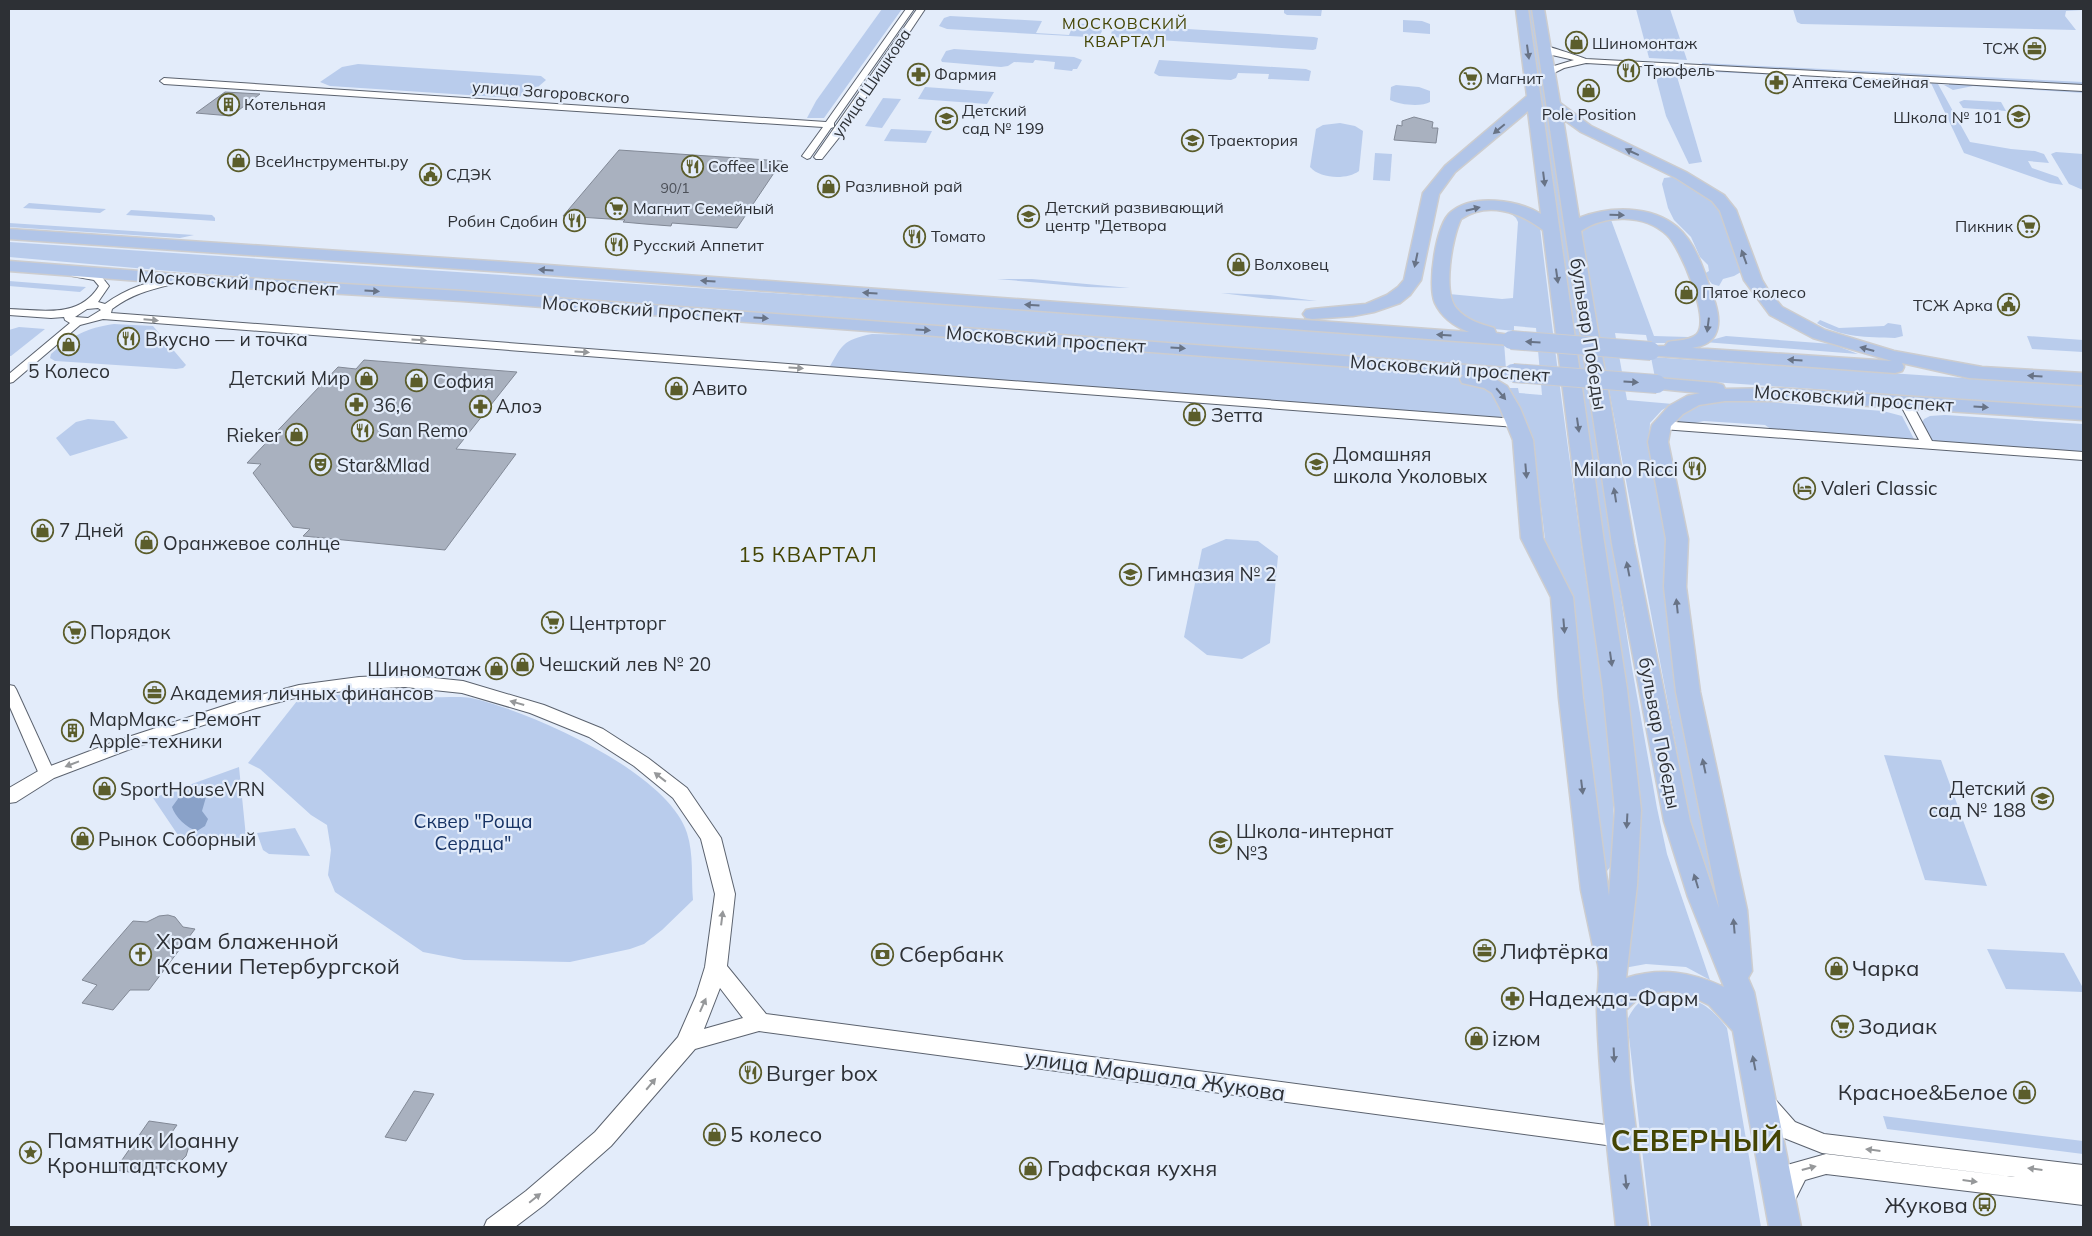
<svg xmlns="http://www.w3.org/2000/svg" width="2092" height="1236" viewBox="0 0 2092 1236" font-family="Mulish,sans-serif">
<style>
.green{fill:#b9ccec}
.water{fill:#89a1c8}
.building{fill:#a9b1bf;stroke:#828996}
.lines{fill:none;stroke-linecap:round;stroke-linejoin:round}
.minor-casing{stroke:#5b626e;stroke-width:2}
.tertiary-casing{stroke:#5b626e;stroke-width:2}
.primary-casing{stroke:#cdcdcf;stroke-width:3}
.minor{fill:#fff;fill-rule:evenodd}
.tertiary{fill:#fff;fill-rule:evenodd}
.primary{fill:#b1c5e8;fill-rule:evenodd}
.primary-bridge-casing{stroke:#cdcdcf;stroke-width:20;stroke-linecap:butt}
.primary-bridge{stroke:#b1c5e8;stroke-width:18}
.oneway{fill:#687386}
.oneway2{fill:#96989a}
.labels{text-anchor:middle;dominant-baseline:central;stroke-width:4.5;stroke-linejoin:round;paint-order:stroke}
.far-number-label{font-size:14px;fill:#4c5058}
.far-neighbourhood-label{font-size:16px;letter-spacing:1px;fill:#444504;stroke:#e3ecfa}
.far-poi-label{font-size:16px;fill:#2d3035;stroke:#e3ecfa;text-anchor:start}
.far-street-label{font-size:16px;fill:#2d3035;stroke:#e3ecfa}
.street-label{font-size:19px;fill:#2d3035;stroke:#e3ecfa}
.poi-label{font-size:19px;fill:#2d3035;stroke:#e3ecfa;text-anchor:start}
.park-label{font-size:19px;fill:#173365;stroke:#e3ecfa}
.quarter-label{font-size:21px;letter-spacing:1px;fill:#444504;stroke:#e3ecfa}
.near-poi-label{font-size:22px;fill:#2d3035;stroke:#e3ecfa;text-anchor:start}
.near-street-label{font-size:22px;fill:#2d3035;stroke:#e3ecfa}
.near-district-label{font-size:29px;font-weight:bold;letter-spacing:1px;fill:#444504;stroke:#e3ecfa}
</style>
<rect width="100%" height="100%" fill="#e3ecfa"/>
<g class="green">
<path d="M882,9h20l-78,109h-17l9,-17z"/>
<path d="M1279,9h43l-1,7 -34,-1 -3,-2v-4z"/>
<path d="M1527,9h6l56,388 43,271 25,140 10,46 43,126 -24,-13 -40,-3 -22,4 13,-117 -86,-669z"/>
<path d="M1636,9h34l17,51 -38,-2z"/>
<path d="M1793,9h290v1l-17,1 -1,5 11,14 -275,-6 -4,-2z"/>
<path d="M950,16l92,5 -6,12 33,2 5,-12 25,2 4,4 -3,6 -12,2 -141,-8 -8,-3 5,-8z"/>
<path d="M1403,20l19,1 8,3v10l-27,-2z"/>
<path d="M1123,25l191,12 4,1 -2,11 -3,1 -202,-13 1,-9z"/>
<path d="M954,49l120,8 8,3 -5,9h-4l-1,2 -18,-2 1,-7 -20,-2 -2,3 -19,-1 -6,4 -7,1 -59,-5 -1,-2 5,-9z"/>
<path d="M1159,60l147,9 5,2 -2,10 -41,-2 1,-5 -31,-1 -2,5 -5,2 -72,-4 -5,-3z"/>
<path d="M1702,63l381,19v6l-274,-15 -9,3 -86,-4 -11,-4z"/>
<path d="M358,64l183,12 5,4 -15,13 -16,5 -185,-12 -10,-4 22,-15z"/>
<path d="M1664,69l12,4 26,89 -13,2 -23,-48 -12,-46z"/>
<path d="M1931,83l7,1 32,58 41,7 24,2 9,3 5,9 -21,-2 4,7 26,9 5,8 -13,-2 -86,-30z"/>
<path d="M1949,83l134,8v2l-110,-7 -20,4 -9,-5h5z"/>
<path d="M1396,85l23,2 11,4v11c-8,5 -31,3 -40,-2l1,-13z"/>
<path d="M925,87l69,5 -7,12 -69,-5z"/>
<path d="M883,98l18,1 -19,29 -17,-2z"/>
<path d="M1964,100l37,2 5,9 -43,-3 -4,-6z"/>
<path d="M1340,123l15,3 8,5 -4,40c-12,9 -39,8 -49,-4l6,-38 7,-4z"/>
<path d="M891,129l41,2 -6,12 -42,-2z"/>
<path d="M2056,152l27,2v36l-14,-6 -18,-30z"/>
<path d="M1375,153l17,1 -2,27 -17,-1z"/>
<path d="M1672,177l10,1 35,22 24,72 -7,4 -11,3 -4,7 -7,-2 -8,-10 5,-3 -1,-6 -8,-8 -9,-20 -17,-17 -6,-12 -6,-24 2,-6z"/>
<path d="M29,203l77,6 -6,4 -77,-5z"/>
<path d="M131,210l81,5 3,3v3l-89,-6z"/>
<path d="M1507,210l17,6 16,11c14,119 30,238 47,357 14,94 33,188 24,282l-4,5 -4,-7 -31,-266 -26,-51 -13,-105 -25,-54h10l1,5 23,2 -6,-67 -22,-2v5l-29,-3 -33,-20 -3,-14 53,5 11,-1 5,-76 -2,-4z"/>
<path d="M1610,217l44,119 34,1 4,2 -13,4h-31l-2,-8 -31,-2 12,67 46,4 -11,6 -12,13 -1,20 17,89 1,86 52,277 -2,6 -6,-7 -21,-73 -79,-420 -29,-164 1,-10z"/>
<path d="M9,223l185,12 -14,3 -171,-11z"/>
<path d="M9,242l1495,100 2,27 -1313,-96 -184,-16z"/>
<path d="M997,279h35l98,9 -43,-1z"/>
<path d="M9,281l77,6 -6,5 -71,-6z"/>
<path d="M1221,293l49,2 47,6 -48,-2z"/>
<path d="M1820,320l19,8 45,-2 4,-3 13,2 2,11 -8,2c-29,-1 -52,0 -78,-15z"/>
<path d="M114,324l39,2 33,39 -3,3 -7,1 -105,-7 -16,-1 -5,-3 1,-4c21,-18 35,-26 63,-30z"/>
<path d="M19,327l26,2 -34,27h-2v-26z"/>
<path d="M872,334l86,2 431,27 43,12 44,5 14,4 26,39 -688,-53c14,-25 14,-30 44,-36z"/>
<path d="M1726,336l106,8 26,10 -154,-12z"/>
<path d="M2027,336l56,4v12l-51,-3z"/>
<path d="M1651,357l432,29v22l-428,-30z"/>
<path d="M1717,401l53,1 113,9 19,5 12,23 -140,-8 -9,-6 -61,-4 -19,4 -10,-3c14,-14 24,-18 42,-21z"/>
<path d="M1945,415l138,9v29l-151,-12 -10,-18 2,-4 6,-3z"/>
<path d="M88,419l26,2 14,17 -58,18 -14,-18 20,-16z"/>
<path d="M1226,539l32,2 20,15 -8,87 -28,16 -35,-4 -23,-18 18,-88z"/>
<path d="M392,693c14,1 28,3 41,4 13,1 26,-1 38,1 59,13 197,74 216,135 7,22 4,45 6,67l-31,30 -18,14 -14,5 -60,13 -106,-2 -41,-8 -88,-60 -7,-17 3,-25 -4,-25 -16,-10 -51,-46 -12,-6 49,-62 36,-6z"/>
<path d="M1884,755l57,5 46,126 -62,-6z"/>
<path d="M239,767l8,80 -10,-1 -15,-5 -42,-3 -27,-40z"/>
<path d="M295,828l15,28 -41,-2 -6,-4 -6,-17z"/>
<path d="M1987,949l77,4 19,35v4l-77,-3z"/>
<path d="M1676,994c25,7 35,13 51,34l34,199h-110l-24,-207c13,-25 22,-25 49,-26z"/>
<path d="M1883,1116l200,25v13l-196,-25z"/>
</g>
<path class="water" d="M195,790l8,2 3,5 -4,14 6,8 -3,7 -8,5c-10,-3 -22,-14 -25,-24l8,-11z"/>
<g class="building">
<path d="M225,92l35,2 -29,22 -35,-3z"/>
<path d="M1414,117l19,5 -1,6h6l-2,15 -42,-3 3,-15 5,1v-5z"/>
<path d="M619,150l163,11 -45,67 -65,-5 -1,3 -26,-2 -22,-2 2,-2 -62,-4z"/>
<path d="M364,360l153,12 -61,77 60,5 -71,96 -142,-14 7,-7 -17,-2 -40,-54 8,-9 -14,-1 91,-96 18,2z"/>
<path d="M168,915l7,2 8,10 12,2 -46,61h-19l-17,20 -31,-7 15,-18 -15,-5 51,-59 14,1 12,-6z"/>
<path d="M414,1091l20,3 -28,47 -21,-4z"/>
<path d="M149,1121l28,4 -12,17 24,4 -3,10 -6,6 -7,1 -4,7 -20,-3 -5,7 -29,-4z"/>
</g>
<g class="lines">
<defs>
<g id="minor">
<path d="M906,9h8l-80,114v4l-3,1 -21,30 -3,1 -5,-3 21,-29 -659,-43 -4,-3 4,-3 662,44z"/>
<path d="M917,9h8l-84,126 -19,24h-6l-2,-2z"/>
<path d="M1541,45c5,0 37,11 45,14l497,26v6l-497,-28 -22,5 -16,8 -4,-3 10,-7 20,-6 -22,-5 -11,-6z"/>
<path d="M76,271l25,5 8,10 -11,16 7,2c22,-16 46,-24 72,-27l5,3 -1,2c-27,7 -46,10 -69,27l-1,4 1405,106 6,4 -6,4 -1413,-108 -23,6 -67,57 -4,1v-9l61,-51 -5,-3 -1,-3 -13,1 -42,-3v-6c32,1 70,10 90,-23l-5,-6 -22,-4 -1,-2 1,-2zM98,308l3,2 -13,8 -13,-1 12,-8z"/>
<path d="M1905,399l6,3 21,39 151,11v8l-421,-31 -6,-4 6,-4 257,19 -20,-38z"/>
<path d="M9,685l5,1 2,3 39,85 -3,4h-10l-3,-4 -30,-69z"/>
</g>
<g id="tertiary">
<path d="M405,675l58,6 81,24 59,24 45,29 39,30 34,50 14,56 -8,72 39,48 855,113 8,3 4,7 -4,7 -8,3 -862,-116 -64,18 -84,97 -67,59 -29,22h-31l3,-7 39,-29 69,-59 83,-95 18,-41 9,-29 10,-73 -14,-55 -28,-41 -39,-32 -45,-29 -59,-24 -68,-20 -57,-6 -46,2 -60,8 -43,11 -123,40 -79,30 -38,24 -7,1v-15l31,-18 79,-30 123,-40 57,-15 60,-8zM720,988l23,30 -39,11z"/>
<path d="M1765,1095l8,2 22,25 29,12 259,31v40l-257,-31 -21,6 -14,28 -9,3 -9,-3 -3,-7 17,-36 39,-11 189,23 -193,-24 -43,-17 -26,-32 4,-7z"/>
</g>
<path id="primary" d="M1516,9h12l76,533 23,147 14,121 -4,75 -11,93c36,-11 64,-6 98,9l-36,-90 -24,-76 -52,-277 -80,-535h12l16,94 31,23 95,46 38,23 12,15 26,70 6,10 14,17 43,23 69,21 88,16 101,6v12l-114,-7 -67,-15 2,4 -2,4 -7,2 -250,-18 -3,-4 3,-4 20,-1 3,-4c8,-2 22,-1 29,-8 14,-15 -17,-87 -30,-99 -22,-21 -62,-21 -86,-4l53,313 56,277 29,87 -43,-216 -12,-105 2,-48 -18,-97 4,-17 17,-19 18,-10 13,-3 -50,-5 -2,-4 2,-4 7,-2 59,5 7,2 2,4 53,-1 305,20v12l-290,-19h-68l-26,4 -16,9 -12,12 -3,16 20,97 -2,48 14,105 47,218 5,61 -4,7 6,14 47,235h-32l-36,-196 -24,-26 -20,-10 -21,-4 -26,4 -16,15 4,73 18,144h-32c-8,-73 -17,-145 -19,-218 -1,-16 6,-39 -2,-53l-14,-66 -22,-192 -8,-101 -30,-59 -8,-98 -13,-32 -8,-15 -8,-5 -22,-5 -2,-4 3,-4 -1001,-74 -270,-16 -183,-14v-10l183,14 270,16 1058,78 2,4 -2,4 -7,2 -32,-3 16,4 10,6 13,22 13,32 10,98 30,59 10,101 26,198 6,-86 -12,-121 -21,-147 -39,-312c-24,-18 -55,-29 -82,-11 -9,18 -19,75 -4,90 9,11 24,15 37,19l2,5 21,3 3,4 -3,4 -6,1 -991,-72 -511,-34v-10l511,34 949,69c-15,-6 -27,-14 -34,-29 -8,-18 1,-79 16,-91 22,-19 67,-12 90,2l-13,-103 -73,61 -16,22 -18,86 -11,15 -10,8 -26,9 -21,4 -41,3 -6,-1 -3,-4 3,-4 6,-1 54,-5 21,-9 11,-8 6,-7 19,-87 22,-27 82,-70zM1563,119l18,13 95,46 36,23 8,10 24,69 26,35 43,23 79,23 -200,-13c9,-2 18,-4 23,-13 7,-13 1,-31 -4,-44 -7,-21 -16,-49 -34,-64 -26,-22 -68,-21 -98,-9z"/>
</defs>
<use href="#minor" class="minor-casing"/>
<use href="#tertiary" class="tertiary-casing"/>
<use href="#primary" class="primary-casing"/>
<use href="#minor" class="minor"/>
<use href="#tertiary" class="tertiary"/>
<use href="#primary" class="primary"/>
<defs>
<g id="primary-bridge">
<path d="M1511,340l140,11"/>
<path d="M1513,373l144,11"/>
</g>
</defs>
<use href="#primary-bridge" class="primary-bridge-casing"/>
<use href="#primary-bridge" class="primary-bridge"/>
</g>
<defs><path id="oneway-solid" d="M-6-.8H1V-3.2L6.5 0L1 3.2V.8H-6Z" transform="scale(1.25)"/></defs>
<g class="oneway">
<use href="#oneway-solid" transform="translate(1528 52) rotate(82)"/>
<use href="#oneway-solid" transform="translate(1499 129) rotate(140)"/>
<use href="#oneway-solid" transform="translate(1632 152) rotate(-155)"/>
<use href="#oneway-solid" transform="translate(1544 179) rotate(83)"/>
<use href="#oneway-solid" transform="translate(1473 209) rotate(-14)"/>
<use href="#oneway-solid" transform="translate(1617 215) rotate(2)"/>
<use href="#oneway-solid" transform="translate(1744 257) rotate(-110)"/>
<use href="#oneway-solid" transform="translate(1416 260) rotate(102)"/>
<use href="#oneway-solid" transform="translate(546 270) rotate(-176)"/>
<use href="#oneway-solid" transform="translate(1557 276) rotate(82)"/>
<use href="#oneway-solid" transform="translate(708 281) rotate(-176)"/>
<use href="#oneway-solid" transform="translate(372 291) rotate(4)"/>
<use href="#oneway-solid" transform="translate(870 293) rotate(-176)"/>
<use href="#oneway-solid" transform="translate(1032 305) rotate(-176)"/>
<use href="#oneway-solid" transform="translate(761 318) rotate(4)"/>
<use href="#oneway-solid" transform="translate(1708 325) rotate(97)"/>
<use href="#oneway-solid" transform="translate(923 330) rotate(4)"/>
<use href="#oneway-solid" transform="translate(1444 335) rotate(-176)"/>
<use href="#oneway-solid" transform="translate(1533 342) rotate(-176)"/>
<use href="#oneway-solid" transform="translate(1178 348) rotate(4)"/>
<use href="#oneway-solid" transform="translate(1867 349) rotate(-165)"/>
<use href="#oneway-solid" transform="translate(1795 360) rotate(-176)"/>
<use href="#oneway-solid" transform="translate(2035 376) rotate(-176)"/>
<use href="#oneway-solid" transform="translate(1631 382) rotate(4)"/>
<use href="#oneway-solid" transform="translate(1501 394) rotate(50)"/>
<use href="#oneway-solid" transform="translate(1981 407) rotate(4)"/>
<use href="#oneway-solid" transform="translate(1578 425) rotate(82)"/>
<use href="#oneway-solid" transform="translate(1526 471) rotate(85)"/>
<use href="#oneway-solid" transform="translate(1615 495) rotate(-99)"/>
<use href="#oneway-solid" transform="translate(1628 569) rotate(-101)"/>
<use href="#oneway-solid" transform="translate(1677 606) rotate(-96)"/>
<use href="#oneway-solid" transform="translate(1564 626) rotate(85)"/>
<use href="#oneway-solid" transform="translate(1611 659) rotate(82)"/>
<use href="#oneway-solid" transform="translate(1704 766) rotate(-102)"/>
<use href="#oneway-solid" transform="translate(1582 787) rotate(83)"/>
<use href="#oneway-solid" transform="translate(1627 821) rotate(93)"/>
<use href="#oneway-solid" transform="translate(1696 881) rotate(-107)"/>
<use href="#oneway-solid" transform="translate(1734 926) rotate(-95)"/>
<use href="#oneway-solid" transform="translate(1614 1055) rotate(87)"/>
<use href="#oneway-solid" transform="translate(1754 1063) rotate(-101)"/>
<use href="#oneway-solid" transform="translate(1626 1182) rotate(84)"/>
</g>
<g class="oneway2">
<use href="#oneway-solid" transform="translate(151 320) rotate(5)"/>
<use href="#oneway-solid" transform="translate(419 340) rotate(4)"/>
<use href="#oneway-solid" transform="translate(582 352) rotate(4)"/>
<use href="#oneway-solid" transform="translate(796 368) rotate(4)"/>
<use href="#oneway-solid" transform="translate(517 703) rotate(-164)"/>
<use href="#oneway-solid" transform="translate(72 764) rotate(159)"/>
<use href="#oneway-solid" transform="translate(660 777) rotate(-142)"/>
<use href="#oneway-solid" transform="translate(722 918) rotate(-83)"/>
<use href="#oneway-solid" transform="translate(703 1005) rotate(-66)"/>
<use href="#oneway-solid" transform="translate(651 1084) rotate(-50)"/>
<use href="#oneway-solid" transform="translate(1873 1150) rotate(-173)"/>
<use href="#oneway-solid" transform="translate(1809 1168) rotate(-15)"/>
<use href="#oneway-solid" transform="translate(2035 1169) rotate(-173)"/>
<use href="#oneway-solid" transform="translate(1970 1181) rotate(7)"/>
<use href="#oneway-solid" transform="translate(535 1198) rotate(-39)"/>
</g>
<defs>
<symbol id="shop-ring" viewBox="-11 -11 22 22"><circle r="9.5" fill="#e3ecfa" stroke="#5b5d2b" stroke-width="1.5"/><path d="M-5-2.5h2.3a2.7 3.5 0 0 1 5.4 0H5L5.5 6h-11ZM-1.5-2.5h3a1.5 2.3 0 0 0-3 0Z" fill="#5b5d2b"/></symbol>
<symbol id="office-ring" viewBox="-11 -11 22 22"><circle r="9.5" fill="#e3ecfa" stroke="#5b5d2b" stroke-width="1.5"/><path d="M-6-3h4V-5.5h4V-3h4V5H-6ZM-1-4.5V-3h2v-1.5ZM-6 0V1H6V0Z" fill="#5b5d2b"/></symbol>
<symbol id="restaurant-ring" viewBox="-11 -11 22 22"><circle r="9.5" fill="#e3ecfa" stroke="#5b5d2b" stroke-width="1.5"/><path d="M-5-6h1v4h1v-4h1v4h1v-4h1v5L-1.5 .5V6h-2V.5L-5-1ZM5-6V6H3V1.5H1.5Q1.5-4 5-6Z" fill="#5b5d2b"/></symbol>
<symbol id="pharmacy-ring" viewBox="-11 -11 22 22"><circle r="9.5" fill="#e3ecfa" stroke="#5b5d2b" stroke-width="1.5"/><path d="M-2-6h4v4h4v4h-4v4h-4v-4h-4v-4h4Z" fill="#5b5d2b"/></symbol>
<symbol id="supermarket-ring" viewBox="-11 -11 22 22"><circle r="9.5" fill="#e3ecfa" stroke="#5b5d2b" stroke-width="1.5"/><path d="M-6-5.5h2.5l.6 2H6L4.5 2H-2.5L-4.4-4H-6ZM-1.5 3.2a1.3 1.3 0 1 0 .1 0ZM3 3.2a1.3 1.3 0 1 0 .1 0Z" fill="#5b5d2b"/></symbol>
<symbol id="building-ring" viewBox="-11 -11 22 22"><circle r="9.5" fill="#e3ecfa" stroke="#5b5d2b" stroke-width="1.5"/><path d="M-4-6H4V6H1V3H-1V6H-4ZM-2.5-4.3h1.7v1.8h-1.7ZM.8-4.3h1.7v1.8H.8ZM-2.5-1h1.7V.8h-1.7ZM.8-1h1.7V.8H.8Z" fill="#5b5d2b"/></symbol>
<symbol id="school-ring" viewBox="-11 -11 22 22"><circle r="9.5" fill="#e3ecfa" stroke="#5b5d2b" stroke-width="1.5"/><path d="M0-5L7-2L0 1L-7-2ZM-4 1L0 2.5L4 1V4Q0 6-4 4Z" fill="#5b5d2b"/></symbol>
<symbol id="civic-ring" viewBox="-11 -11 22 22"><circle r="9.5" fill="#e3ecfa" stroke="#5b5d2b" stroke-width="1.5"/><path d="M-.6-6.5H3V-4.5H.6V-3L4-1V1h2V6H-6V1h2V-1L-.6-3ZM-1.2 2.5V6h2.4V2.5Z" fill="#5b5d2b"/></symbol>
<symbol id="theatre-ring" viewBox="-11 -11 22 22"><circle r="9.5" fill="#e3ecfa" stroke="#5b5d2b" stroke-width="1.5"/><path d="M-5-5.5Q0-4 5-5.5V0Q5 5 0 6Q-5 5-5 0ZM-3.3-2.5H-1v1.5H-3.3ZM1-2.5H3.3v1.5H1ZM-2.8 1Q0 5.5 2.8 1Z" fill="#5b5d2b"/></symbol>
<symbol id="hotel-ring" viewBox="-11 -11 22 22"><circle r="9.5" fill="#e3ecfa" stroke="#5b5d2b" stroke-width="1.5"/><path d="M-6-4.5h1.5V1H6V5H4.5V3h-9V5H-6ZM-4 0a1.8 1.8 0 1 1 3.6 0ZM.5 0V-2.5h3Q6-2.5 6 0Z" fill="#5b5d2b"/></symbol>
<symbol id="church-ring" viewBox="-11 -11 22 22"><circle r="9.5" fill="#e3ecfa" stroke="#5b5d2b" stroke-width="1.5"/><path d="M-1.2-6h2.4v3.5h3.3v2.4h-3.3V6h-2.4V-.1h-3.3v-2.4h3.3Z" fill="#5b5d2b"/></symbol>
<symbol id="bank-ring" viewBox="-11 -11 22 22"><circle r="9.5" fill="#e3ecfa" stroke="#5b5d2b" stroke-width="1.5"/><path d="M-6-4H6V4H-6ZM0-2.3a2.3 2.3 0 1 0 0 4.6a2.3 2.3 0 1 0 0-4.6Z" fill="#5b5d2b"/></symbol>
<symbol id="sight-ring" viewBox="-11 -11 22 22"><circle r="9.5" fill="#e3ecfa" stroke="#5b5d2b" stroke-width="1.5"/><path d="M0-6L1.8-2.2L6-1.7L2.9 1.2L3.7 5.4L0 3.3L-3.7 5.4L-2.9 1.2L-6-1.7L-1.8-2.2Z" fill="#5b5d2b"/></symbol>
<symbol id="bus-ring" viewBox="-11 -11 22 22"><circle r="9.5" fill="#e3ecfa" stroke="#5b5d2b" stroke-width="1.5"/><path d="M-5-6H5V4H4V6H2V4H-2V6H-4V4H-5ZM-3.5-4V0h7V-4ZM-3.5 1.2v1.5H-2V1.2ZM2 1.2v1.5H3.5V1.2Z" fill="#5b5d2b"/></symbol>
</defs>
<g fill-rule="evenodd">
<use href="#shop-ring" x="1564" y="30" width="25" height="25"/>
<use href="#office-ring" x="2022" y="36" width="25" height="25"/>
<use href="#restaurant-ring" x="1616" y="58" width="25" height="25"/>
<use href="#pharmacy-ring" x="906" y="62" width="25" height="25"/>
<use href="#supermarket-ring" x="1458" y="66" width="25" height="25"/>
<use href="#pharmacy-ring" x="1764" y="70" width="25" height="25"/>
<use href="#shop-ring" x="1576" y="78" width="25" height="25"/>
<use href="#building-ring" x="216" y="92" width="25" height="25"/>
<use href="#school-ring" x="2006" y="104" width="25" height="25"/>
<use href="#school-ring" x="934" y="106" width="25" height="25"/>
<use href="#school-ring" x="1180" y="128" width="25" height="25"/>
<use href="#shop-ring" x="226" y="148" width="25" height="25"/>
<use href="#restaurant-ring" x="680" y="154" width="25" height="25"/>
<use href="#civic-ring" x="418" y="162" width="25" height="25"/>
<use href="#shop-ring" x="816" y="174" width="25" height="25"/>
<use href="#supermarket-ring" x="604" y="196" width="25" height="25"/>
<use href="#school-ring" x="1016" y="204" width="25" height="25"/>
<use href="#restaurant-ring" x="562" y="208" width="25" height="25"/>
<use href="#supermarket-ring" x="2016" y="214" width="25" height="25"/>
<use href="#restaurant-ring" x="902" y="224" width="25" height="25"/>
<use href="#restaurant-ring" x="604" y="232" width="25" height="25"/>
<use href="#shop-ring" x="1226" y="252" width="25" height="25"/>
<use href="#shop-ring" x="1674" y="280" width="25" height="25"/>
<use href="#civic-ring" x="1996" y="292" width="25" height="25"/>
<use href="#restaurant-ring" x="116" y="326" width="25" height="25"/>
<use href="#shop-ring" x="56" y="332" width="25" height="25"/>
<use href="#shop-ring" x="354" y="366" width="25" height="25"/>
<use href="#shop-ring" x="404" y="368" width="25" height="25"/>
<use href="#shop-ring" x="664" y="376" width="25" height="25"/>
<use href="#pharmacy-ring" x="344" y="392" width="25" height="25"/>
<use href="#pharmacy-ring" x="468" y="394" width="25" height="25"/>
<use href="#shop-ring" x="1182" y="402" width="25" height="25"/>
<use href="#restaurant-ring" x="350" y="418" width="25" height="25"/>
<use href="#shop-ring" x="284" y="422" width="25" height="25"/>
<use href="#theatre-ring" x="308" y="452" width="25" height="25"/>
<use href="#school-ring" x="1304" y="452" width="25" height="25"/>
<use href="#restaurant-ring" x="1682" y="456" width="25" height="25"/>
<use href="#hotel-ring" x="1792" y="476" width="25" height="25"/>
<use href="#shop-ring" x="30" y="518" width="25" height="25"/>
<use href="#shop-ring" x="134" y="530" width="25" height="25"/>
<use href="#school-ring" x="1118" y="562" width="25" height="25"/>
<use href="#supermarket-ring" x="540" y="610" width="25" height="25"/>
<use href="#supermarket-ring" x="62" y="620" width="25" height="25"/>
<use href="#shop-ring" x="510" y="652" width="25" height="25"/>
<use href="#shop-ring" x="484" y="656" width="25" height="25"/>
<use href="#office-ring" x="142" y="680" width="25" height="25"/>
<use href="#building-ring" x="60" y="718" width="25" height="25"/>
<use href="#shop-ring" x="92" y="776" width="25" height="25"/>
<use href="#school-ring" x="2030" y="786" width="25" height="25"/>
<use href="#shop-ring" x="70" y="826" width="25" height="25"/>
<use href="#school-ring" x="1208" y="830" width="25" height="25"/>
<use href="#office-ring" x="1472" y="938" width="25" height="25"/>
<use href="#church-ring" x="128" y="942" width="25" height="25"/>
<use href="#bank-ring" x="870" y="942" width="25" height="25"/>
<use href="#shop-ring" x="1824" y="956" width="25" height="25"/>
<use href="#pharmacy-ring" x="1500" y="986" width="25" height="25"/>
<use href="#supermarket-ring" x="1830" y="1014" width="25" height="25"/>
<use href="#shop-ring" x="1464" y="1026" width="25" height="25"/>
<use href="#restaurant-ring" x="738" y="1060" width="25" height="25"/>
<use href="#shop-ring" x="2012" y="1080" width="25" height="25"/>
<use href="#shop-ring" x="702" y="1122" width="25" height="25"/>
<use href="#sight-ring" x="18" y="1140" width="25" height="25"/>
<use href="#shop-ring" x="1018" y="1156" width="25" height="25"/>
<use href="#bus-ring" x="1972" y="1192" width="25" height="25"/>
</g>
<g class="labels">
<g class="far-number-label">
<text x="675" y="188">90/1</text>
</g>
<g class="far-neighbourhood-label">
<text x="1125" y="23">МОСКОВСКИЙ<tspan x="1125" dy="18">КВАРТАЛ</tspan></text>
</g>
<g class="far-poi-label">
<text x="1592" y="43">Шиномонтаж</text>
<text x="2019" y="48" text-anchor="end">ТСЖ</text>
<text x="1644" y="70">Трюфель</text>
<text x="934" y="74">Фармия</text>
<text x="1486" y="78">Магнит</text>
<text x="1792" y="82">Аптека Семейная</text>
<text x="244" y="104">Котельная</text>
<text x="962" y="110">Детский<tspan x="962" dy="18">сад № 199</tspan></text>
<text x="1589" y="114" text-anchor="middle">Pole Position</text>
<text x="2002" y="117" text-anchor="end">Школа № 101</text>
<text x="1208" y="140">Траектория</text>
<text x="255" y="161">ВсеИнструменты.ру</text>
<text x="708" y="166">Coffee Like</text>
<text x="446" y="174">СДЭК</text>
<text x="845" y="186">Разливной рай</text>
<text x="1045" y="207">Детский развивающий<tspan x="1045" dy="18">центр "Детвора</tspan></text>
<text x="633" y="208">Магнит Семейный</text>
<text x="558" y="221" text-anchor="end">Робин Сдобин</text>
<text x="2013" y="226" text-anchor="end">Пикник</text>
<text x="931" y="236">Томато</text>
<text x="633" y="245">Русский Аппетит</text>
<text x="1254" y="264">Волховец</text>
<text x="1702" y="292">Пятое колесо</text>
<text x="1993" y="305" text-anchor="end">ТСЖ Арка</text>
</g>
<g class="far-street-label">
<text transform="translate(871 83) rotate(-56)">улица Шишкова</text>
<text transform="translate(551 92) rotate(4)">улица Загоровского</text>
</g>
<g class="street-label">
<text transform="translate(238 282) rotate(4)">Московский проспект</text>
<text transform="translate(642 309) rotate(4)">Московский проспект</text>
<text transform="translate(1589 334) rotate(81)">бульвар Победы</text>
<text transform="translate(1046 339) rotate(4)">Московский проспект</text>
<text transform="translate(1450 368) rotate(4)">Московский проспект</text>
<text transform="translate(1854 398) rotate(4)">Московский проспект</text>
<text transform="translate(1660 733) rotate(79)">бульвар Победы</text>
</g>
<g class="poi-label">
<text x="145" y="339">Вкусно — и точка</text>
<text x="69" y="371" text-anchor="middle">5 Колесо</text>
<text x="350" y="378" text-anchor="end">Детский Мир</text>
<text x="433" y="381">София</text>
<text x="692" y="388">Авито</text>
<text x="373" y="405">36,6</text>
<text x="496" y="406">Алоэ</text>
<text x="1211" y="415">Зетта</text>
<text x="378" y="430">San Remo</text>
<text x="281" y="435" text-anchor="end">Rieker</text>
<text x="1333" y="454">Домашняя<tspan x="1333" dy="22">школа Уколовых</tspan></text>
<text x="337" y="465">Star&amp;Mlad</text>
<text x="1678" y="469" text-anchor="end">Milano Ricci</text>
<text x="1821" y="488">Valeri Classic</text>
<text x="59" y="530">7 Дней</text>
<text x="163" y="543">Оранжевое солнце</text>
<text x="1147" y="574">Гимназия № 2</text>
<text x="569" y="623">Центрторг</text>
<text x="90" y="632">Порядок</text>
<text x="539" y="664">Чешский лев № 20</text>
<text x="481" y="669" text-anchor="end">Шиномотаж</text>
<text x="170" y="693">Академия личных финансов</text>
<text x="89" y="719">МарМакс - Ремонт<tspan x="89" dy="22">Apple-техники</tspan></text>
<text x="2026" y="788" text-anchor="end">Детский<tspan x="2026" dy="22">сад № 188</tspan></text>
<text x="120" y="789">SportHouseVRN</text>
<text x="1236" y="831">Школа-интернат<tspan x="1236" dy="22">№3</tspan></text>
<text x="98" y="839">Рынок Соборный</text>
</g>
<g class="park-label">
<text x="473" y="821">Сквер "Роща<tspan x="473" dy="22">Сердца"</tspan></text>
</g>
<g class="quarter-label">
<text x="808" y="554">15 КВАРТАЛ</text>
</g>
<g class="near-poi-label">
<text x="156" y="941">Храм блаженной<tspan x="156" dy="25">Ксении Петербургской</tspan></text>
<text x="1500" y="951">Лифтёрка</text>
<text x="899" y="954">Сбербанк</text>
<text x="1852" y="968">Чарка</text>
<text x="1528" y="998">Надежда-Фарм</text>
<text x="1858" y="1026">Зодиак</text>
<text x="1492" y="1038">izюм</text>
<text x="766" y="1073">Burger box</text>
<text x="2008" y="1092" text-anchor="end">Красное&amp;Белое</text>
<text x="730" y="1134">5 колесо</text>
<text x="47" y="1140">Памятник Иоанну<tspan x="47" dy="25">Кронштадтскому</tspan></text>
<text x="1047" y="1168">Графская кухня</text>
<text x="1968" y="1205" text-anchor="end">Жукова</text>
</g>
<g class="near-street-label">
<text transform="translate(1155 1075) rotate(8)">улица Маршала Жукова</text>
</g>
<g class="near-district-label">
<text x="1697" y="1140">СЕВЕРНЫЙ</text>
</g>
</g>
<rect width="2092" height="1236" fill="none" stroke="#2d3035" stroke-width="20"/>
</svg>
